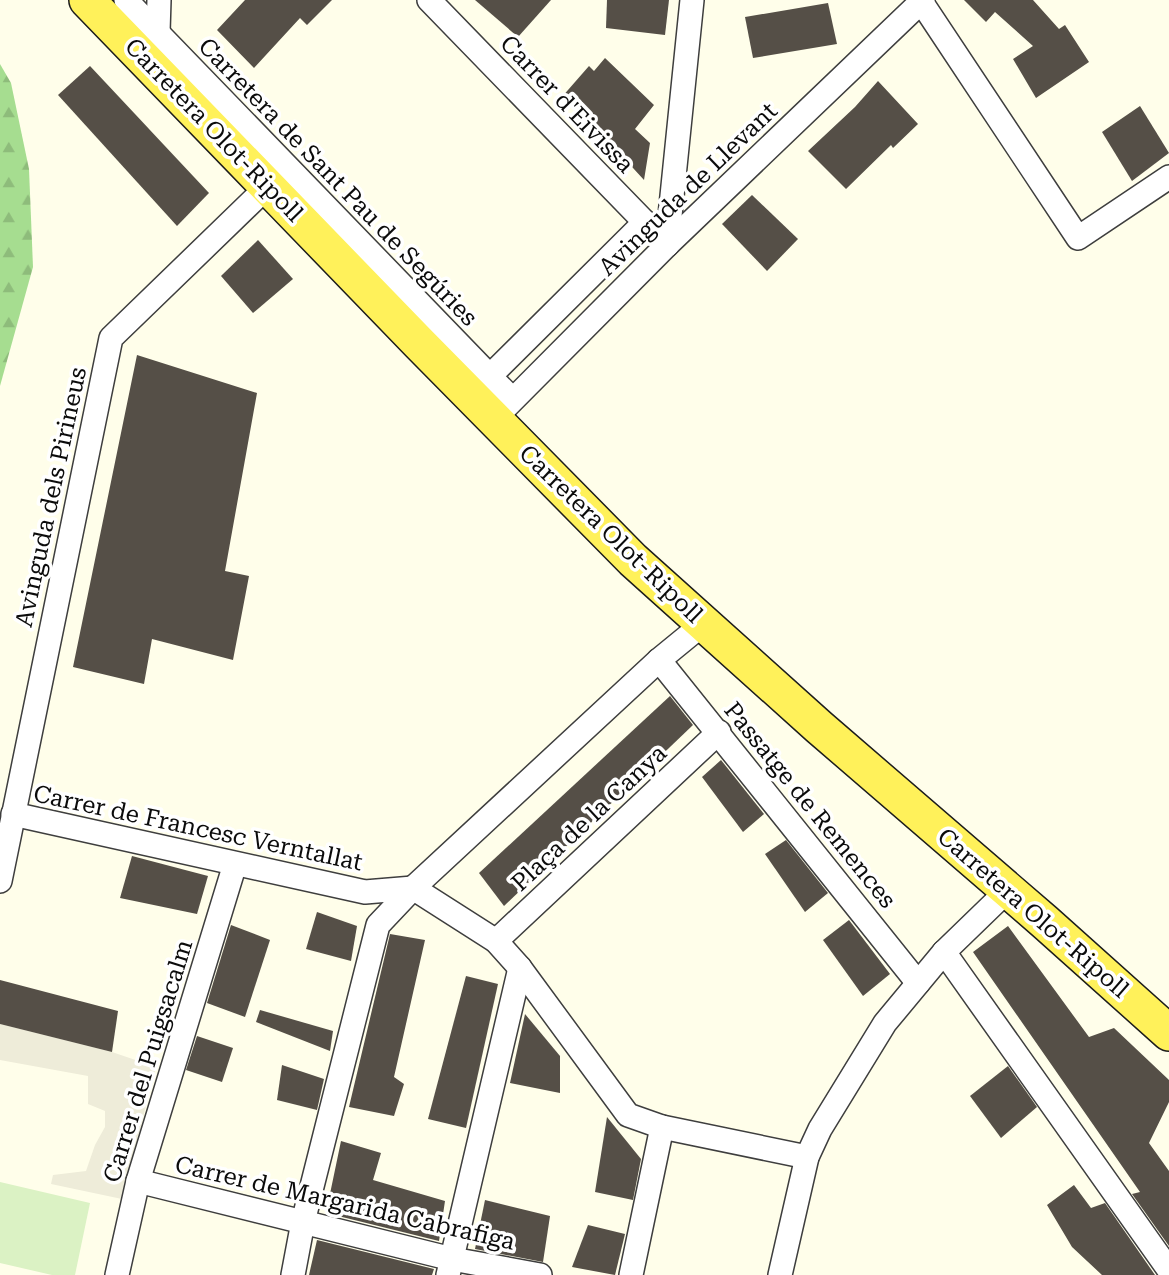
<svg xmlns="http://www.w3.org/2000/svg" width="1169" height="1275" viewBox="0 0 1169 1275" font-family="'Roboto Serif',serif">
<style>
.forest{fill:url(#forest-firs)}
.pitch{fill:#dbf2c4}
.plaza{fill:#eeecd9}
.building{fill:#554f47}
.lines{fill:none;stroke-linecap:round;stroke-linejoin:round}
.minor-casing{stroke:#3e3e3e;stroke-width:26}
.primary-casing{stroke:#1c1c1c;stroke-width:38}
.minor{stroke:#fff;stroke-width:23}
.primary{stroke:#fff15a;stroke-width:35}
.labels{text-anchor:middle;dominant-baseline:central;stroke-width:7;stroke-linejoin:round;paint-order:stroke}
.street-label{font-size:24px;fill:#0b0b0b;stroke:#fff}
</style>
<defs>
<pattern id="forest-firs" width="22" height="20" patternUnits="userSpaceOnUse" patternTransform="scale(1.75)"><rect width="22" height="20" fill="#a6dd90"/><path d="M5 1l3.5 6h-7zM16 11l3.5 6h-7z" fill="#8ebc7b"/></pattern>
</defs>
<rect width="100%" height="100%" fill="#fffeea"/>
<path class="forest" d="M0,64l11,19 18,86 4,98 -33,119z"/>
<path class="pitch" d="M0,1182l90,21 -15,72h-23l-52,-12z"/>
<path class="plaza" d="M0,1024l112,28 44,15 -34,132 -71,-15 2,-9 33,-4 9,-26 10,-18v-16l-17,-7v-28l-88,-16z"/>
<g class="building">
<path d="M245,0h87l-25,25 -7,-7 -46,50 -37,-38z"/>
<path d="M475,0h76l-33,37z"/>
<path d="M607,0h62l-4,35 -59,-7z"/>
<path d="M964,0h69l26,29 6,-4 24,37 -53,36 -23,-39 20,-13 -38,-34 -9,10z"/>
<path d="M828,3l9,41 -84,14 -8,-41z"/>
<path d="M605,58l49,47 -19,24 15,14 -6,37 -54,-59 -2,2 -27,-25 28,-32 5,5z"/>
<path d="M90,66l119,127 -32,33 -119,-131z"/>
<path d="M878,81l40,43 -25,24 -2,-3 -45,44 -38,-38 47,-44z"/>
<path d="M1140,106l29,47 -37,28 -30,-49z"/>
<path d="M752,195l46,44 -31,32 -45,-47z"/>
<path d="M258,240l35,39 -40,34 -32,-37z"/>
<path d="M137,355l120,38 -32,178 24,5 -16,84 -81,-21 -8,45 -71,-17z"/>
<path d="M670,696l23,29 -189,181 -25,-33z"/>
<path d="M721,760l43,54 -21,18 -41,-55z"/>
<path d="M786,840l42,53 -23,19 -40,-58z"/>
<path d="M132,856l76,20 -11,38 -77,-16z"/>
<path d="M317,912l40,14 -6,35 -45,-12z"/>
<path d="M849,920l41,54 -27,22 -40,-56z"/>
<path d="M231,925l39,15 -25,77 -38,-14z"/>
<path d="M1008,926l81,111 25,-9 55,52v22l-20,41 20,28v75l-37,-52 8,-2 -167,-240z"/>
<path d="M390,934l35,6 -31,137 10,7 -10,32 -45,-9z"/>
<path d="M466,976l32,8 -32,144 -38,-9z"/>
<path d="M0,980l118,31 -6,41 -112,-28z"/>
<path d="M260,1010l73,21 -3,20 -74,-29z"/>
<path d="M525,1014l35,42v37l-50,-10z"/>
<path d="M197,1036l36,12 -11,34 -36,-12z"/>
<path d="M282,1065l42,14 -7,31 -40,-10z"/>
<path d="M1008,1066l29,41 -36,31 -31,-42z"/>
<path d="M607,1117l34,42 -8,41 -38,-8z"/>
<path d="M341,1141l40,12 -8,27 72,21 -6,40 -113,-28z"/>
<path d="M1074,1185l17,23 14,-5 50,72h-53l-30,-28 -25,-42z"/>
<path d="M485,1200l65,16 -7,46 -68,-13z"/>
<path d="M588,1225l37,9 -10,41 -43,-8z"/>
<path d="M317,1240l117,29 -2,6h-123z"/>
</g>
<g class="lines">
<defs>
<g id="minor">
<path d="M126,0l386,399"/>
<path d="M429,0l238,245"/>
<path d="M920,0l158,238 91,-61"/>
<path d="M158,32l1,-32"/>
<path d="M667,245l25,-245"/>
<path d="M489,377l156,-155"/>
<path d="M494,419l173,-174 256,-245"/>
<path d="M659,660l259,323"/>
<path d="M13,814l352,78 48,-4 83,53 24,27 108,147 34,12 145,30"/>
<path d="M0,881l111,-543 157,-152"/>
<path d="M496,941l223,-209"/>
<path d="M944,952l225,318"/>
<path d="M138,1181l314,78 88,16"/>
<path d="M117,1275l21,-94 97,-317"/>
<path d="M293,1275l10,-53 75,-297 35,-37 246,-228 44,-36"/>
<path d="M448,1275l72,-307"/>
<path d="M631,1275l31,-148"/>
<path d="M780,1275l27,-118 13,-28 65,-106 59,-71 63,-61"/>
</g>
<path id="primary" d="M87,0l332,343 214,217 186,167 226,195 124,111"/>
</defs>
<use href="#minor" class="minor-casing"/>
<use href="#primary" class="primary-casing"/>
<use href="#minor" class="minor"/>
<use href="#primary" class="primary"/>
</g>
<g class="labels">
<g class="street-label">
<text transform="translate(567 104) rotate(46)">Carrer d'Eivissa</text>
<text transform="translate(214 130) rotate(46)">Carretera Olot-Ripoll</text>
<text transform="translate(338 182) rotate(46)">Carretera de Sant Pau de Segúries</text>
<text transform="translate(688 189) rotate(-44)">Avinguda de Llevant</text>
<text transform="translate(51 497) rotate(-78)">Avinguda dels Pirineus</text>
<text transform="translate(611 534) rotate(44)">Carretera Olot-Ripoll</text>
<text transform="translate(810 805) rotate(51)">Passatge de Remences</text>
<text transform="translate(589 818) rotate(-43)">Plaça de la Canya</text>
<text transform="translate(198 828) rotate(12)">Carrer de Francesc Verntallat</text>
<text transform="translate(1033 913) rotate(41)">Carretera Olot-Ripoll</text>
<text transform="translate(148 1061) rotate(-73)">Carrer del Puigsacalm</text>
<text transform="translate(345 1203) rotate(13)">Carrer de Margarida Cabrafiga</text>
</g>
</g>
</svg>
